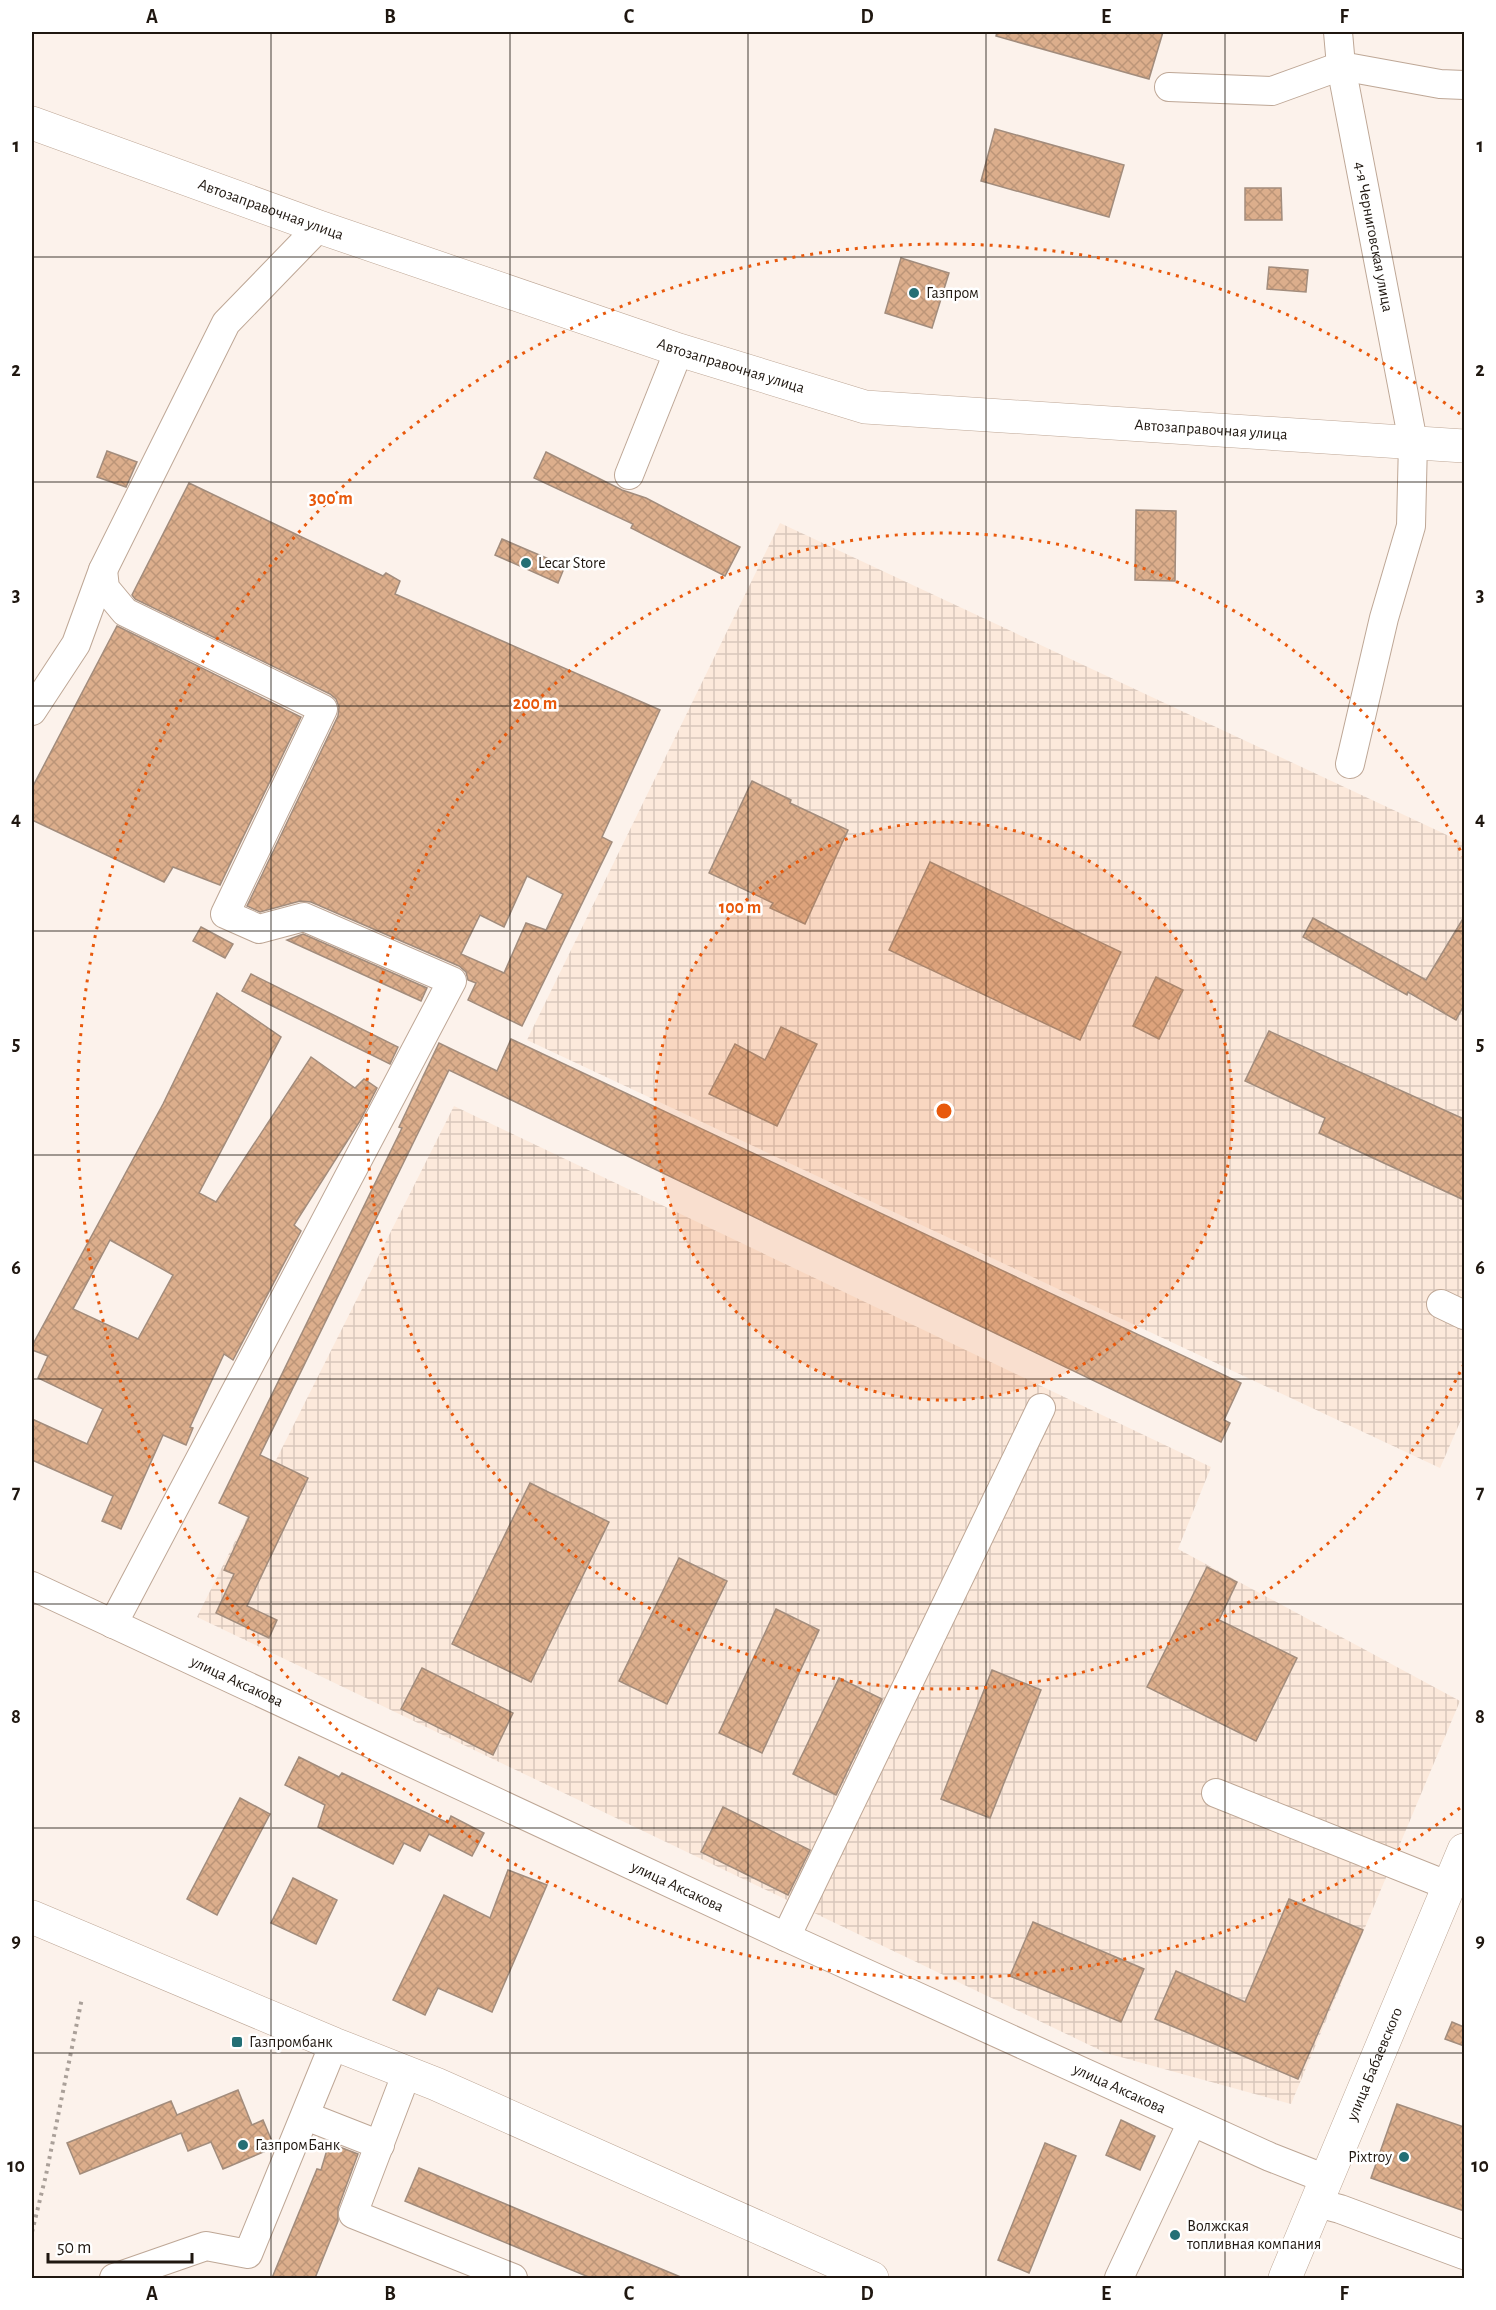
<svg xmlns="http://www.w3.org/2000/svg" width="1496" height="2310" viewBox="0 0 1496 2310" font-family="'Alegreya Sans',sans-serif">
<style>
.industrial{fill:url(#industrial-grid)}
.building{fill:url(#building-cross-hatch);stroke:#a28c7c;stroke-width:1.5;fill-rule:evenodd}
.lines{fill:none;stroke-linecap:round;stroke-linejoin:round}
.minor-casing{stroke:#bea796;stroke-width:30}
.major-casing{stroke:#bea796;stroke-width:34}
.path{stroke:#aaa099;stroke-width:4;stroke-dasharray:3 4.5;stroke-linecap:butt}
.minor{stroke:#fff;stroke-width:28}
.major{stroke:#fff;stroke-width:33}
.grid{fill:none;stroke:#1f1710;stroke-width:1.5;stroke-opacity:0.55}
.ring{fill:none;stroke:#e8590c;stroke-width:3;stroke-dasharray:3 6}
.poi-dot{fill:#246f75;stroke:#fff;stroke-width:2}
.labels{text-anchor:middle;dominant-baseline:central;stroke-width:5;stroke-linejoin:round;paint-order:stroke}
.street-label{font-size:16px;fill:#1f1710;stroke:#fff}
.poi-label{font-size:16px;fill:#1f1710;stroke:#fff;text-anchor:start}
.centre{fill:#e8590c;stroke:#fff;stroke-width:3}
.ring-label{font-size:18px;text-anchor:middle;font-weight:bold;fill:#e8590c;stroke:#fff;stroke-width:5;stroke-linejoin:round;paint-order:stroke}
.neatline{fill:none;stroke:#1f1710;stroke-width:2}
.grid-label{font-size:20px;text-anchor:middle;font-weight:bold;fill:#1f1710}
</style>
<defs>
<pattern id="industrial-grid" width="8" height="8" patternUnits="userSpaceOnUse" patternTransform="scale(1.5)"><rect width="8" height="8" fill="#fce9db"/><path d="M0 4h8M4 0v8" fill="none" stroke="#d8c7bb"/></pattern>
<pattern id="building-cross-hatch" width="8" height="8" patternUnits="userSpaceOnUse" patternTransform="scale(1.5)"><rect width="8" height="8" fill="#dcae8c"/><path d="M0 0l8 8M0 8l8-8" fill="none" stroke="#bc9578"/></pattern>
</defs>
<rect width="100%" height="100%" fill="#fcf2eb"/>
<g class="industrial">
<path d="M780,523l684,320v570l-24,55 -913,-428z"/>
<path d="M454,1106l757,361 -33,82 282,152 -169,403 -185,-51 -909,-436z"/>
</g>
<g class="building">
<path d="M997,32h166l-14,47 -153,-43z"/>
<path d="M995,129l129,36 -15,52 -128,-36z"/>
<path d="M1245,188h36l1,32h-37z"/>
<path d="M901,258l48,15 -17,55 -47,-15z"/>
<path d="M1269,267l39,3 -2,22 -39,-3z"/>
<path d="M107,451l30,11 -11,25 -29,-10z"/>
<path d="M546,452l76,38 24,8 94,49 -15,29 -94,-48 2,-4 -99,-46z"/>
<path d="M189,483l194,93 3,-3 14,8 -5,13 265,116 -58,127 10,5 -90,184 -54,-26 8,-17 -8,-3 -2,-8 -7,-6 -148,-64 -11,-1 -40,11 -13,-6 91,-190 1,-9 -3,-8 -6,-5 -195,-95 -3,-4zM527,876l36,18 -17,36 -20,-7 -22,50 -43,-19 19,-39 24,12z"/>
<path d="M1136,510l40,1 -1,70 -40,-1z"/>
<path d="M502,539l63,27 -7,17 -63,-28z"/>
<path d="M117,626l184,91 -81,168 -47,-18 -9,15 -132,-62v-32z"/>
<path d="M752,781l39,19 -1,3 58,27 -43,94 -35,-16 3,-5 -64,-30z"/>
<path d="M930,862l191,90 -41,88 -191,-90z"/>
<path d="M1464,917v88l-8,15 -48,-28 -1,3 -104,-58 10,-19 113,62z"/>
<path d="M201,927l32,17 -8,14 -32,-17z"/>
<path d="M303,934l124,54 -6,13 -134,-61z"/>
<path d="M251,974l147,73 -8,17 -148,-73z"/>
<path d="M1156,977l27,13 -24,49 -26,-13z"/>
<path d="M217,993l64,44 -82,156 17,9 95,-145 44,31 9,-9 13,9 -17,33 -66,104 7,6 -68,129 -9,-6 -34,73 3,1 -7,17 -23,-10 -42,94 -19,-8 11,-25 -81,-36v-41l55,25 16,-35 -65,-31 10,-22 -16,-6v-4l131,-242zM110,1240l63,35 -35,64 -65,-30z"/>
<path d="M781,1027l36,17 -40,82 -68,-32 26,-50 30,16z"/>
<path d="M1269,1031l195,88v81l-145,-67 6,-15 -80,-37z"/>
<path d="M511,1039l730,344 -17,37 6,3 -9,19 -772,-372 -189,385 48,23 -61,128 30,14 -8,18 -53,-25 18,-39 -10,-4 25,-53 -30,-14 183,-375 -3,-1 40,-84 58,28z"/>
<path d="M530,1483l79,39 -78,160 -79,-38z"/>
<path d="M679,1558l48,23 -60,123 -48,-23z"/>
<path d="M1207,1567l30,15 -18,38 78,38 -41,83 -109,-54z"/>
<path d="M776,1609l43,21 -57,123 -43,-20z"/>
<path d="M422,1668l91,45 -20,42 -92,-46z"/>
<path d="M992,1670l49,20 -51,128 -49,-19z"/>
<path d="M839,1678l43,21 -46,96 -43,-21z"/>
<path d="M299,1757l40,20 3,-4 106,50 3,-7 33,17 -12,23 -43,-22 -9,17 -16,-8 -11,21 -75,-37 7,-22 -40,-20z"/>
<path d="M240,1798l30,16 -53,101 -30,-16z"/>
<path d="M723,1807l87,43 -22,45 -87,-43z"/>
<path d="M508,1870l39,15 -55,127 -54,-24 -13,27 -32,-15 51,-105 46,23z"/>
<path d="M293,1878l44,22 -21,44 -45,-21z"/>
<path d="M1289,1899l74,31 -65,149 -143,-60 21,-48 69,31z"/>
<path d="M1033,1922l111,47 -23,53 -111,-46z"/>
<path d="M1452,2022l12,5v19l-19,-7z"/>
<path d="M238,2090l14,35 11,-5 11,26 -1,2 -50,21 -12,-27 -23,9 -7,-18 -101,41 -13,-31 104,-42 6,14z"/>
<path d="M1397,2104l67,23v84l-93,-33z"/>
<path d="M1121,2120l34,16 -15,34 -34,-15z"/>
<path d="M329,2143l29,11 -20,54v13l-23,57h-43l45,-109 4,1z"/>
<path d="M1045,2143l31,13 -47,117 -31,-13z"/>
<path d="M419,2168l264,110h-92l-186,-77z"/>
</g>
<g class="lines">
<defs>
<g id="minor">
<path id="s1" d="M1338,32l3,34 72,376 -2,84 -27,92 -34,146"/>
<path d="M1169,87l103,4 69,-25 99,18 24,1"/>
<path d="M629,475l50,-125"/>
<path d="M103,570l2,18 20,24 198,97 -98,205 34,15 45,-12 148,64 -339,643"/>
<path d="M32,711l44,-67 27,-74 123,-247 93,-96"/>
<path d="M1441,1304l23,11"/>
<path id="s2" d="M32,1586l754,351 484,220 56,22"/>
<path d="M1216,1793l233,93"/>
<path d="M786,1937l255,-529"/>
<path d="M407,2072l-54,142 160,64"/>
<path d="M306,2116l74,29"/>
<path d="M1317,2203l23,6 124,46"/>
<path d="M114,2278l92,-32 42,8 86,-210"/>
<path d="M1119,2278l73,-156"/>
</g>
<g id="major">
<path id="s3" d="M32,123l287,104 360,123 186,57 599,39"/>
<path d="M32,1917l302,127 102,40 436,194"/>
<path id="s4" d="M1285,2278l179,-428"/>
</g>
</defs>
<use href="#minor" class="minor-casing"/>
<use href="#major" class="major-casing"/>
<path class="path" d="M32,2232l14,-57 36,-177"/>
<use href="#minor" class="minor"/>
<use href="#major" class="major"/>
</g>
<path class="grid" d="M271,32v2246M510,32v2246M748,32v2246M986,32v2246M1225,32v2246M32,257h1432M32,482h1432M32,706h1432M32,931h1432M32,1155h1432M32,1379h1432M32,1604h1432M32,1828h1432M32,2053h1432"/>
<circle cx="944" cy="1111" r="289" fill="#e8590c" fill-opacity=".12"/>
<g class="ring">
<circle cx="944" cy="1111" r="289"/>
<path d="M1464 1364A578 578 0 1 1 1464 858"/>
<path d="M1460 1808A867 867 0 1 1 1460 414"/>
</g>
<g class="poi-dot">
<circle cx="914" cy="293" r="6"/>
<circle cx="526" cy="563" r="6"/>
<rect x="231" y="2036" width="12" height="12" rx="3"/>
<circle cx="243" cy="2145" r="6"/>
<circle cx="1404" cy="2157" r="6"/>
<circle cx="1175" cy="2235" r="6"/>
</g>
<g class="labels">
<g class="street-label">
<text stroke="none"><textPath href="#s3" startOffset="254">Автозаправочная улица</textPath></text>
<text stroke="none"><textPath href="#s1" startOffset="208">4-я Черниговская улица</textPath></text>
<text stroke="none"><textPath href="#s3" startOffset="740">Автозаправочная улица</textPath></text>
<text stroke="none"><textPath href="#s3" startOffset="1227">Автозаправочная улица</textPath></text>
<text stroke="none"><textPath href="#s2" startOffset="226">улица Аксакова</textPath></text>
<text stroke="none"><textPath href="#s2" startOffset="712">улица Аксакова</textPath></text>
<text stroke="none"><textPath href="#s4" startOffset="232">улица Бабаевского</textPath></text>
<text stroke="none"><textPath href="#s2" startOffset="1198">улица Аксакова</textPath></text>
</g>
<g class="poi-label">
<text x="926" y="293">Газпром</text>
<text x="538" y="563">Lecar Store</text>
<text x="249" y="2042">Газпромбанк</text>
<text x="255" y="2145">ГазпромБанк</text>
<text x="1392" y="2157" text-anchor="end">Pixtroy</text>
<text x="1187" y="2226">Волжская<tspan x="1187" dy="18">топливная компания</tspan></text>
</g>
</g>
<circle cx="944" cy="1111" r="9" class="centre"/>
<g class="ring-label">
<text x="331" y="504">300 m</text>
<text x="535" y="709">200 m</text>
<text x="740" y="913">100 m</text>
</g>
<rect width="1496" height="2310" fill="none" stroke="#ffffff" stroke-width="66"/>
<path d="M48 2253v9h144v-9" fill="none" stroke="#1f1710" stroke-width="3"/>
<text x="57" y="2253" font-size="18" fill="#1f1710" stroke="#ffffff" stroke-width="4.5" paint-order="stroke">50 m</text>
<rect x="33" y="33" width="1430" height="2244" class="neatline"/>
<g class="grid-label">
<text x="152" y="23">A</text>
<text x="390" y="23">B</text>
<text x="629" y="23">C</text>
<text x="867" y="23">D</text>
<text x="1106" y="23">E</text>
<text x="1344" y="23">F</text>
<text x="16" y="152">1</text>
<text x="1480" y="152">1</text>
<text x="16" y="376">2</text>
<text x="1480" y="376">2</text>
<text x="16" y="601">3</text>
<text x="1480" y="601">3</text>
<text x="16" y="825">4</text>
<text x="1480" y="825">4</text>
<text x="16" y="1050">5</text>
<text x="1480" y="1050">5</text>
<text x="16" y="1274">6</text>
<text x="1480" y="1274">6</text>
<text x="16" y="1498">7</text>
<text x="1480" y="1498">7</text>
<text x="16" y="1723">8</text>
<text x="1480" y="1723">8</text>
<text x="16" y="1947">9</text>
<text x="1480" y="1947">9</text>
<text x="16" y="2172">10</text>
<text x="1480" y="2172">10</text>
<text x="152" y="2300">A</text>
<text x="390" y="2300">B</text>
<text x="629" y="2300">C</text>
<text x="867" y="2300">D</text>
<text x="1106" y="2300">E</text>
<text x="1344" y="2300">F</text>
</g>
</svg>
